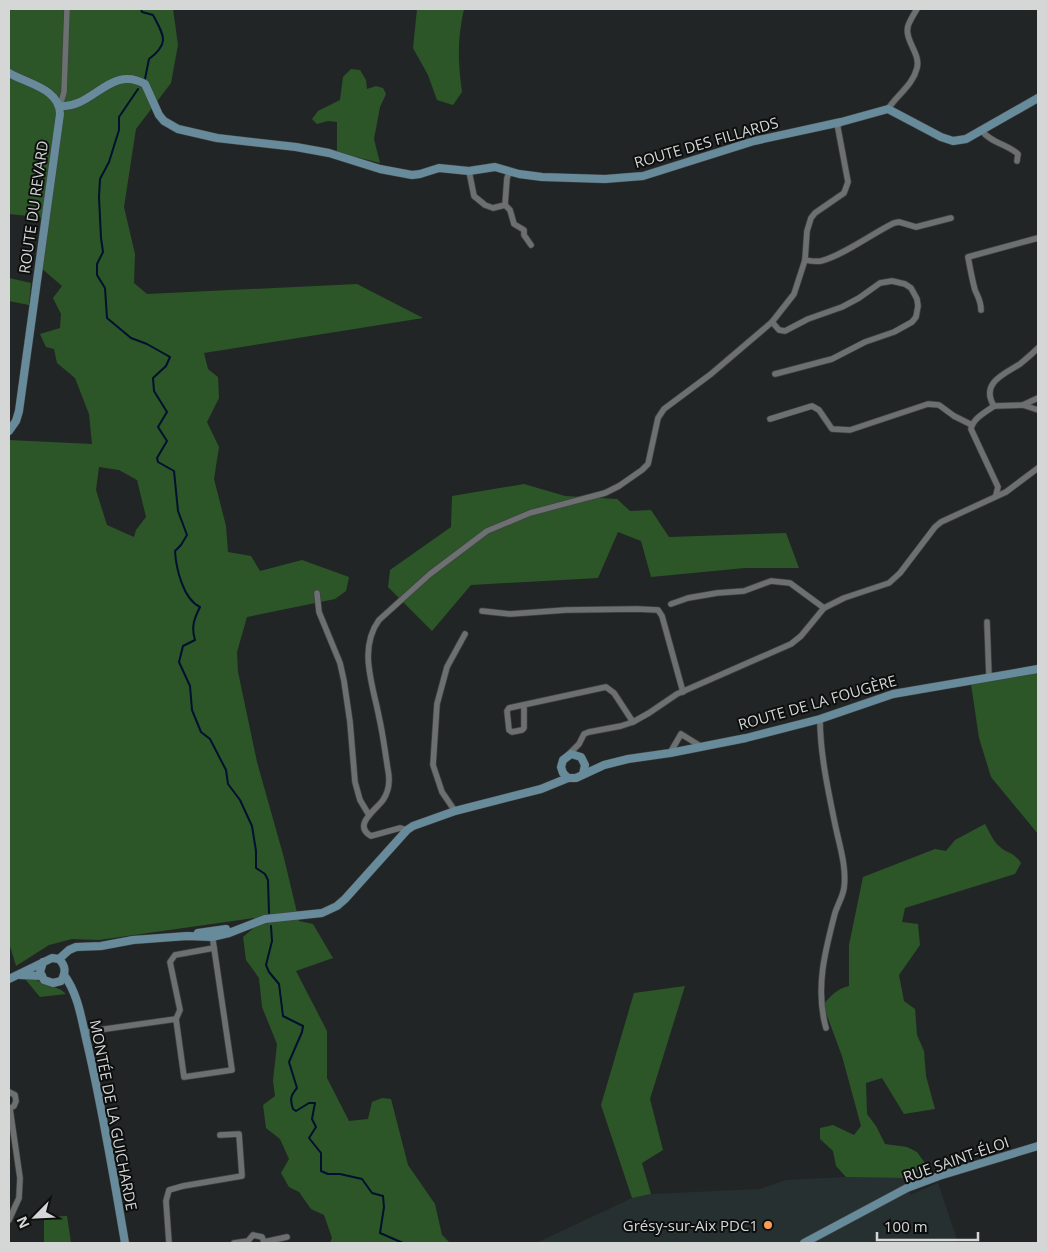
<svg xmlns="http://www.w3.org/2000/svg" width="1047" height="1252" viewBox="0 0 1047 1252" font-family="'Open Sans',sans-serif">
<style>
.built{fill:#273031}
.green{fill:#2c5628;fill-rule:evenodd}
.lines{fill:none;stroke-linecap:round;stroke-linejoin:round}
.stream{stroke:#00102f;stroke-width:2}
.street-casing{stroke:#404242;stroke-width:7}
.secondary-casing{stroke:#404242;stroke-width:9}
.street{stroke:#6d7071;stroke-width:5.5}
.secondary{stroke:#678b9a;stroke-width:8}
.poi-dot{fill:#fd9d55;stroke:#0d0e0e;stroke-width:2}
.labels{text-anchor:middle;dominant-baseline:central;stroke-width:4;stroke-linejoin:round;paint-order:stroke}
.street-label{font-size:15px;fill:#d5d7d7;stroke:#0d0e0e}
.poi-label{font-size:15px;fill:#d5d7d7;stroke:#0d0e0e;text-anchor:end}
</style>
<rect width="100%" height="100%" fill="#222525"/>
<path class="built" d="M846,1177l60,1 4,17 28,-12 20,60h-422l96,-45 19,-4 109,-5 26,-9z"/>
<g class="green">
<path d="M9,9h164l5,36 -7,38 -35,46 -12,78 11,47 -1,29 13,11 210,-10 66,34 -219,35 4,16 10,8 1,21 -12,24 12,25 -5,32 12,47 2,26 23,4 9,15 42,-11 47,17 -3,14 -11,8 -88,18 -10,35 1,20 19,90 27,96 15,63 14,3 20,34 -37,13 31,60v47l22,43 19,-2 4,-17 10,-4 9,1 17,66 27,39 7,31 8,8h-120l2,-5 -8,-23 -13,-6 -12,-17 -10,-5 -8,-14 8,-14 -9,-20 -14,-11 -3,-23 12,-9 -2,-15 4,-37 -15,-37 -3,-29 -13,-18 -3,-23 13,-11 -2,-8 -155,22 -27,-1 -23,6 -33,21 -7,-23v-503l83,4 -3,-30 -14,-36 -18,-15 -3,-14 -8,-2 -6,-13 20,-6 1,-14 -8,-16 9,-12 -22,-19 7,-47 -8,-3 -30,-3zM99,467l20,3 18,10 9,37 -10,13 -2,7 -27,-12 -11,-35z"/>
<path d="M417,9h47c-7,31 -6,52 -2,83l-9,13 -16,-5 -9,-25 -15,-27z"/>
<path d="M351,69l9,1 6,10 1,9 9,-3 7,2 3,6 -6,13 -6,32 6,24 -43,-11v-30l-9,-1 -11,3 -5,-5 6,-8 22,-11 3,-23z"/>
<path d="M9,278l22,5 -2,22 -20,-4z"/>
<path d="M524,484l41,12 52,3 13,12 21,-1 18,27 117,-4 13,35h-54l-94,9 -10,-36 -23,-9 -20,46 -127,7 -39,46 -44,-44 2,-17 61,-43 1,-31z"/>
<path d="M1038,672v162l-47,-57 -12,-39 -8,-54z"/>
<path d="M985,824c4,7 8,17 14,22 8,8 14,5 22,17l-6,11 -110,34 -3,14 16,2 2,21 -21,30 5,26 11,8 2,26 7,16 2,25 9,33 -31,5 -22,-36 -16,5 1,31 9,12 9,18 22,3 10,5 10,14 -21,12 -60,-1 -10,-11 -3,-15 -13,-12v-11l13,-3 21,10 7,-9 -19,-70 -19,-51c8,-10 14,-16 26,-19v-41l14,-68 72,-28 11,2 9,-11z"/>
<path d="M25,979c15,0 12,3 23,6 8,3 12,3 18,9l-26,3z"/>
<path d="M685,986l-35,113 13,51 -21,13 9,31 -19,4 -31,-93 33,-112z"/>
<path d="M67,1216l4,27h-27v-26z"/>
</g>
<g class="lines">
<g class="stream">
<path d="M141,9l1,3 11,3c11,21 17,28 -4,44l-4,20"/>
<path d="M138,89l-19,28v13l-10,32 -9,17 -1,18 2,41 2,14 -6,12v11l8,13 2,30 24,20 16,6 23,13 -4,9 -13,12 1,13 13,21 -9,15 9,14 -10,17 1,4 16,9 4,40 9,24 -6,10 -6,6c1,17 8,48 25,56 -6,12 -9,20 -5,33l-12,6 -4,16 11,24 2,24 9,22 9,7 16,31 2,14 12,16 12,26 4,25v17l9,6 3,6 1,33"/>
<path d="M271,926l1,15 -6,24 3,7 10,12 4,32 20,10 -1,6 -13,30 8,26c-7,8 -7,12 -4,21l3,2 13,-8h6l-3,16 4,8 -7,11 12,15v18l7,3h12l22,5 10,14 11,3 1,11 -4,26 23,10"/>
</g>
<defs>
<g id="street">
<path d="M60,106l4,-14 3,-83"/>
<path d="M888,109c9,-14 25,-24 29,-41 4,-14 -13,-28 -9,-42 2,-6 6,-12 9,-17"/>
<path d="M982,131c9,12 25,13 36,23l-1,7"/>
<path d="M469,171l5,25 11,9 8,3 12,-3 2,-27 3,-7"/>
<path d="M505,205l5,5 4,14 10,6v5l7,10"/>
<path d="M805,260c6,1 10,2 16,1 21,-5 52,-28 73,-38l5,-1 17,5 35,-9"/>
<path d="M981,310c0,-9 -3,-13 -6,-20 -3,-11 -5,-22 -7,-33l70,-19"/>
<path d="M772,322l7,8 6,1 23,-12 34,-12 17,-9 21,-15 12,-2 13,3 6,4 6,11 1,7 -2,11 -4,5 -18,10 -29,10 -33,17 -57,15"/>
<path d="M1023,405l15,5"/>
<path d="M994,406c-8,6 -21,12 -23,23l27,58 -2,8"/>
<path d="M994,406c-14,-23 10,-32 26,-42 6,-5 12,-10 18,-16"/>
<path d="M994,406l29,-1 15,-7"/>
<path d="M770,419l42,-13 7,4 13,19 18,1 78,-26 11,1 15,11 18,9"/>
<path d="M317,593l2,19 21,51 4,18 6,41 5,60 5,18 9,15"/>
<path d="M671,604l17,-6 29,-5 27,-2 27,-10 19,2 34,25"/>
<path d="M482,611l28,3 56,-4 71,-1 21,1 4,6 21,76"/>
<path d="M987,622l2,55"/>
<path d="M524,705v23l-2,2 -10,2 -3,-2 -2,-19 2,-3 97,-21 8,6 19,29"/>
<path d="M820,719c0,34 8,71 15,105 4,20 12,43 9,64 -1,8 -6,16 -9,25 -10,38 -20,76 -9,115"/>
<path d="M670,753l11,-19 21,13"/>
<path d="M568,755l11,-11 5,-10 5,-2 32,-6 12,-4 16,-9 28,-19 114,-50 10,-8 23,-28 20,-10 45,-15 11,-10 35,-46 6,-5 65,-30 32,-24"/>
<path d="M455,811l-13,-19 -9,-27 4,-61 10,-37 18,-33"/>
<path d="M407,830l-7,-2 -29,8c-19,-11 5,-26 12,-36 6,-9 7,-20 5,-30 -3,-18 -5,-36 -9,-53 -6,-32 -21,-68 0,-97l51,-46 57,-43 43,-18 75,-20 14,-7 23,-16 6,-6 10,-46 6,-9 47,-35 61,-52 22,-28 11,-34 2,-29 4,-13 4,-5 29,-20 4,-11 -11,-59"/>
<path d="M176,1019l4,-9 -10,-48 5,-7 39,-7"/>
<path d="M84,1032l92,-13 8,58 48,-7 -20,-136"/>
<path d="M9,1092l6,3 1,6 -2,5 -5,3"/>
<path d="M9,1220l10,-22 1,-20 -10,-69"/>
<path d="M169,1243l-3,-42 3,-11 14,-4 59,-10 -3,-42 -19,1"/>
<path d="M234,1243l14,-2 5,-6 9,2 2,5 23,-5"/>
</g>
<g id="secondary">
<path d="M9,73c19,11 51,16 51,41l-41,297 -3,10 -7,10"/>
<path d="M60,106c32,3 51,-42 85,-22l14,31 5,6 14,8 39,9 79,9 33,6 51,16 32,6 8,-1 19,-6 30,3 26,-4 24,7 23,3 63,2 38,-3 111,-35 87,-19 47,-13 53,28 12,4 13,-2 72,-41"/>
<path d="M583,774l2,-9 -4,-8 -10,-3 -8,6 -2,7 2,6 5,5h8l28,-13 24,-6 42,-6 76,-15 74,-19 73,-25 145,-25"/>
<path d="M198,933l28,-4"/>
<path d="M59,959l10,-9 7,-3 25,-1 32,-6 54,-4 25,1 17,-4 36,-14 57,-6 15,-7 8,-7 62,-69 6,-4 42,-15 86,-22 27,-11"/>
<path d="M20,975l22,1"/>
<path d="M64,975c15,20 18,48 24,72 15,65 26,131 37,196"/>
<path d="M9,979l43,-21 7,1c7,7 7,14 2,22l-8,2 -9,-3 -4,-8 3,-10"/>
<path d="M804,1243l103,-55 32,-12 99,-30"/>
</g>
</defs>
<use href="#street" class="street-casing"/>
<use href="#secondary" class="secondary-casing"/>
<use href="#street" class="street"/>
<use href="#secondary" class="secondary"/>
</g>
<circle class="poi-dot" cx="768" cy="1225" r="5"/>
<g class="labels">
<g class="street-label">
<text transform="translate(706 142) rotate(-16)">ROUTE DES FILLARDS</text>
<text transform="translate(33 207) rotate(-82)">ROUTE DU REVARD</text>
<text transform="translate(817 702) rotate(-16)">ROUTE DE LA FOUGÈRE</text>
<text transform="translate(114 1115) rotate(79)">MONTÉE DE LA GUICHARDE</text>
<text transform="translate(956 1159) rotate(-19)">RUE SAINT-ÉLOI</text>
</g>
<g class="poi-label">
<text x="758" y="1225">Grésy-sur-Aix PDC1</text>
</g>
</g>
<rect width="1047" height="1252" fill="none" stroke="#d5d7d7" stroke-width="20"/>
<g transform="translate(35 1217) rotate(246)" stroke="#0d0e0e" stroke-width="4" paint-order="stroke">
<path d="M0-4L9 19L0 12L-9 19Z" fill="#d5d7d7"/>
<text y="-8" font-size="14" font-weight="bold" text-anchor="middle" fill="#d5d7d7">N</text>
</g>
<path d="M877 1232v8h101v-8" fill="none" stroke="#d5d7d7" stroke-width="2.5"/>
<text x="884" y="1232" font-size="15" fill="#d5d7d7" stroke="#0d0e0e" stroke-width="4" paint-order="stroke">100 m</text>
</svg>
